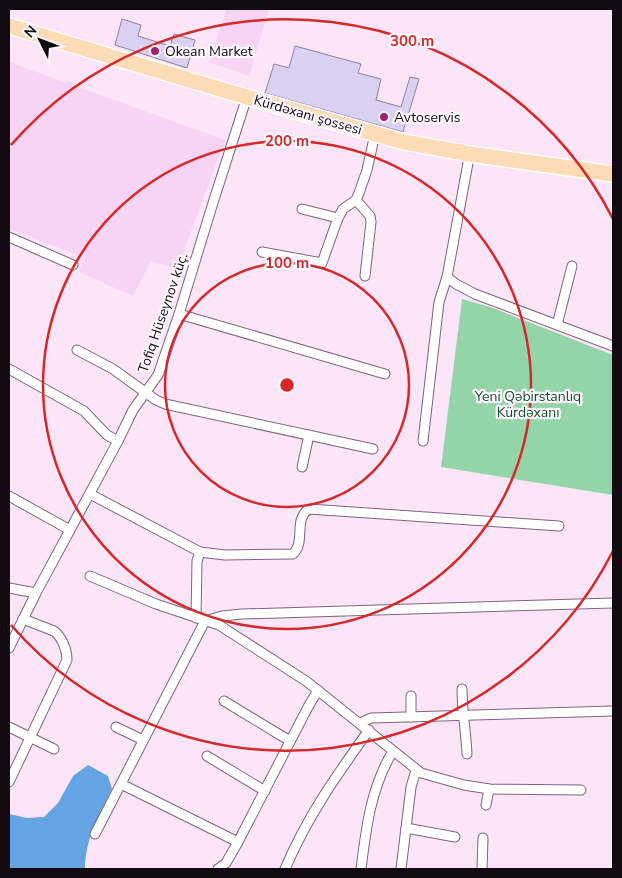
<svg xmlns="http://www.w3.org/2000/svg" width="622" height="878" viewBox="0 0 622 878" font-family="'Nunito Sans',sans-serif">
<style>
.built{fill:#f7d4f3}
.green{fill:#93d5a8}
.water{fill:#64a4e2}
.building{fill:#dad1f2;stroke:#8c83a1}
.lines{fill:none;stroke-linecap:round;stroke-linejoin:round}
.minor-casing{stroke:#7e657c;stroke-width:11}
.primary-casing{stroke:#fff;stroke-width:18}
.minor{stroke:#fff;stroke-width:9}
.primary{stroke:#fddcb5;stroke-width:15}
.ring{fill:none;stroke:#d62828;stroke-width:2.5}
.poi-dot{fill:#9d2178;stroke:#fef8fd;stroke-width:2}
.labels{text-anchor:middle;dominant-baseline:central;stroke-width:4.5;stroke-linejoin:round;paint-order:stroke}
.poi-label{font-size:14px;fill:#130a12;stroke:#fef8fd;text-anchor:start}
.street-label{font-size:14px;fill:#130a12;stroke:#fef8fd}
.park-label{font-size:14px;fill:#13512e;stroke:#fef8fd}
.centre{fill:#d62828;stroke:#fef8fd;stroke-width:2.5}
.ring-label{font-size:15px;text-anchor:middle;font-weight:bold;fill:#d62828;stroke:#fef8fd;stroke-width:4.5;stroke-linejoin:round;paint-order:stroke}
</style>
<rect width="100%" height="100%" fill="#fce4f9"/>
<g class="built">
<path d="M227,9h42l-20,67 -40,-14z"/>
<path d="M9,62l216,78 -48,129 -26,-8 -18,35 -54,-24 5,-15 -75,-28z"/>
</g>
<path class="green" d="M462,299l28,8 123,48v140l-172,-28z"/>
<path class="water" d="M88,765l20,11 4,13c-13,26 -27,50 -27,80h-76v-55l18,4 17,-1 14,-14 15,-27z"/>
<g class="building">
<path d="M122,19l19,6 -3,11 32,10 4,-12 21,6 -8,28 -72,-23z"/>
<path d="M295,46l66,18 -3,9 23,6 -5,21 25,7 9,-30 9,2 -16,53 -138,-39 9,-29 15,4z"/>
</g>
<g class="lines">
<defs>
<g id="minor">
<path d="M468,163l-21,114 9,7 19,10 138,52"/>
<path d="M356,200l14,16 1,6 -6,54"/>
<path d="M302,209l36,9"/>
<path d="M9,237l64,28"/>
<path d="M262,252l60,11 16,-45 5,-9 13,-9 3,-7 8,-23 6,-27"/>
<path d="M179,314l206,60"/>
<path d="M557,325l15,-59"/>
<path d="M77,350l36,19 43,31 9,4 208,45"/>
<path d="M9,369l75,42 23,24 11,6"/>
<path d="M423,441l16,-139 8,-25"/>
<path d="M302,467l7,-32"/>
<path d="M90,494l110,58 25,3 68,-1c13,-12 0,-35 16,-45l250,17"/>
<path d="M9,496l61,34"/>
<path d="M90,576l66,28 63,21 87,56 115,92 43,12 25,4 92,1"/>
<path d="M9,588l27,5"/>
<path d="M196,618l1,-57 3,-9"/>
<path d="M9,648l27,-55 82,-152 15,-31 25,-35 21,-61 33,-108 32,-100"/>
<path d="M462,689c0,22 4,43 5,65"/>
<path d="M411,696v21"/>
<path d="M224,701l66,40"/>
<path d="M360,723l11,-5 242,-7"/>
<path d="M9,727l45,22"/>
<path d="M116,727l27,13"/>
<path d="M207,756l58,35"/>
<path d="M9,782l58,-122c0,-10 -5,-23 -13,-29l-31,-12"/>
<path d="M121,784l117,58"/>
<path d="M486,805l3,-16"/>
<path d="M406,828l49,9"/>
<path d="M95,834l110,-213 17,-5 20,-2 371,-11"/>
<path d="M218,869l8,-6 12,-21 70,-135 10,-17"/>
<path d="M285,869c22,-52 51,-93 84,-139"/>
<path d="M361,869c5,-41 10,-82 32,-118"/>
<path d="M401,869l10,-82 5,-17"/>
<path d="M482,869l1,-31"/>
</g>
<path id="primary" d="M9,26l224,67 171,49 66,12 143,20"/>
</defs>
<use href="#minor" class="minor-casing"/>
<use href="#primary" class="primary-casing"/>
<use href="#minor" class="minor"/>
<use href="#primary" class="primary"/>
</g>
<g class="ring">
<circle cx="287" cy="385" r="122"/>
<circle cx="287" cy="385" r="244"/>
<path d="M613 551A366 366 0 0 1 11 625M11 145A366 366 0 0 1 613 219"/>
</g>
<g class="poi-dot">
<circle cx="155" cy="51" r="5"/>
<circle cx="384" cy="117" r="5"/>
</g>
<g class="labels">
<g class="poi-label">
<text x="165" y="51">Okean Market</text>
<text x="394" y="117">Avtoservis</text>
</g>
<g class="street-label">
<text transform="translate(308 115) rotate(16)">Kürdəxanı şossesi</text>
<text transform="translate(163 313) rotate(-71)">Tofiq Hüseynov küç.</text>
</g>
<g class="park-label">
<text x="528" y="396">Yeni Qəbirstanlıq<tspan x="528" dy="16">Kürdəxanı</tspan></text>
</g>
</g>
<circle cx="287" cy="385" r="8" class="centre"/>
<g class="ring-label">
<text x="412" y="46">300 m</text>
<text x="287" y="146">200 m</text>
<text x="287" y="268">100 m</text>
</g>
<rect width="622" height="878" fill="none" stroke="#130a12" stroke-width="20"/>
<g transform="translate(40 40) rotate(312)" stroke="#fef8fd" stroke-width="4" paint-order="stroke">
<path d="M0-4L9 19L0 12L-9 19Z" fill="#130a12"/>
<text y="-8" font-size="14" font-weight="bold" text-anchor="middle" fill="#130a12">N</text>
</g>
</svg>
